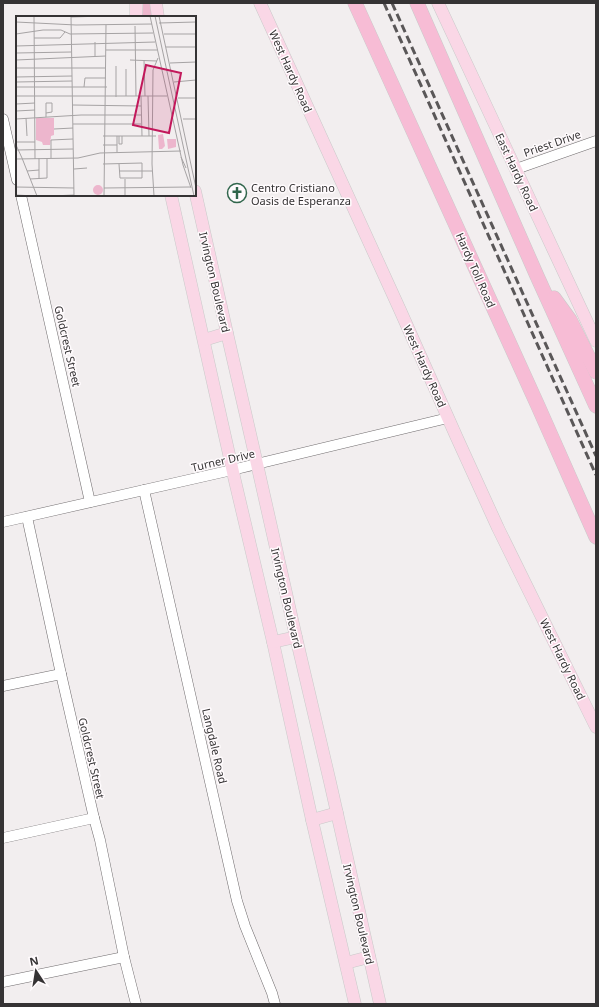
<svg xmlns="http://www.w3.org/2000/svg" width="599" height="1007" viewBox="0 0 599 1007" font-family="'Noto Sans',sans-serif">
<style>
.grass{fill:#edb6cd}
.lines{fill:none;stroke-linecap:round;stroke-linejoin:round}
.minor-casing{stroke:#716d6f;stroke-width:11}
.major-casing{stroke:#cacaca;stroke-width:13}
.highway-casing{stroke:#cacaca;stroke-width:15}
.minor{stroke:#fff;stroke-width:10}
.major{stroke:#fad7e6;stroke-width:12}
.highway{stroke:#f7bcd5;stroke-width:14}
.rail{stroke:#5a5758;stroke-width:3;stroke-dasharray:8 4;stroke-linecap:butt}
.labels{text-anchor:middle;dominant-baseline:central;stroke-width:3;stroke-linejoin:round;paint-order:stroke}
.street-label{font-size:11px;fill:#353334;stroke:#fffbfd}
.poi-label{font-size:11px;fill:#353334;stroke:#fffbfd;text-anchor:start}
.inset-road{fill:none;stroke:#a6a3a4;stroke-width:1}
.view{fill:#c2185b;fill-opacity:0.15;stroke:#c2185b;stroke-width:2}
.inset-edge{fill:none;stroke:#353334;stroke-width:2}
</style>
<rect width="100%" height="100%" fill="#f2eeef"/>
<path class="grass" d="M143,3h9l1,14h-11z"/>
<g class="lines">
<defs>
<g id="minor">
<path d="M3,119l14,61"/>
<path d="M516,169l80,-28"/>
<path d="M21,195l69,307"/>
<path d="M144,490l93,411 8,25 27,67 3,11"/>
<path d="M27,517l34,157 33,144 6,22 24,117 12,47"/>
<path d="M3,522l229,-52 216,-52"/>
<path d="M3,686l58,-12"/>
<path d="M3,838l91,-20"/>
<path d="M3,982l121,-25"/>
</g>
<g id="major">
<path d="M156,3l2,14"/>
<path d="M260,3l140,307 57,128 41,90 98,199"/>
<path d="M438,3l158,338"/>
<path d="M136,17v-14"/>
<path d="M195,191l32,142 30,131 39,173 34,145 50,222"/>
<path d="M171,195l64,286 38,161 39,178 43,184"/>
<path d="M204,340l23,-7"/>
<path d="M273,642l23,-5"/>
<path d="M312,820l25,-7"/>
<path d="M346,963l23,-6"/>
</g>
<g id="highway">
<path d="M355,3l183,403 58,131"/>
<path d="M417,3l120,273 59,130"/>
<path d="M554,298l16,22 26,52"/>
</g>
</defs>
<use href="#minor" class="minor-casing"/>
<use href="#major" class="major-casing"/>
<use href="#highway" class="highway-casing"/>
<use href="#minor" class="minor"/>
<use href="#major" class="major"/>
<use href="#highway" class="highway"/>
<g class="rail">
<path d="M384,3l212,472"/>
<path d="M392,3l204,453"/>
</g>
</g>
<defs>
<symbol id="church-ring" viewBox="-11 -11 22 22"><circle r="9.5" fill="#fffbfd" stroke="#31664c" stroke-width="1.5"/><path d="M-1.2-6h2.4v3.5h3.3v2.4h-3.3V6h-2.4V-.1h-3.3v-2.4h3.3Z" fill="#31664c"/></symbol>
</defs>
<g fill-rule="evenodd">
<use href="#church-ring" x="226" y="182" width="22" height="22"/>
</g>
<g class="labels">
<g class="street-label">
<text transform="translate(291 71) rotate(66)">West Hardy Road</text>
<text transform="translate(552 143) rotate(-19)">Priest Drive</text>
<text transform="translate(517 172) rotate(65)">East Hardy Road</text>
<text transform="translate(476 270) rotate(66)">Hardy Toll Road</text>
<text transform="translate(215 282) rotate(77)">Irvington Boulevard</text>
<text transform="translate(68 346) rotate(77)">Goldcrest Street</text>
<text transform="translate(425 366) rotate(66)">West Hardy Road</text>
<text transform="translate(223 460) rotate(-13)">Turner Drive</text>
<text transform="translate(287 598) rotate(77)">Irvington Boulevard</text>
<text transform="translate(563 659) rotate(64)">West Hardy Road</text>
<text transform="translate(215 746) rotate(77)">Langdale Road</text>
<text transform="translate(92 758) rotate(77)">Goldcrest Street</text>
<text transform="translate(359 914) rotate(77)">Irvington Boulevard</text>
</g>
<g class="poi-label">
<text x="251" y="187">Centro Cristiano<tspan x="251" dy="13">Oasis de Esperanza</tspan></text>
</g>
</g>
<g transform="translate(16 16)">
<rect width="180" height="180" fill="#f2eeef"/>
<path d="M147,118l2,12 -3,3h-3l-1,-14zM151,123h9v8l-8,2zM77 174a5 5 0 1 1 10 0a5 5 0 1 1-10 0Z" fill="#edb6cd"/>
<path d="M20,102h18v17l-3,1 -1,9h-7l-1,-3 -6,-2z" fill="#edb6cd"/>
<path class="inset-road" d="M18,0l1,143M55,0l3,180M134,0l33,149 8,23M139,0l39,180M143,0l37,172M55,1l32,-1M0,6l60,3 76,-1M143,7l37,-1M119,10l1,70M0,18l27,-4h18l9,4 83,-1M148,18h32M18,22h26l5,-6M79,26v14M0,30l139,-4M150,31h30M90,34h51M0,37l55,-1M0,44l90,-4M114,44l27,1M128,44l1,36M154,47l26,-1M100,50v31M0,52h90M110,53v27M0,61l56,-1M0,66l56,-1M158,66l22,-2M0,71h91M68,71l1,-9h21M0,80h151M125,80l1,40M132,80l1,40M162,82h18M0,88l19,-1M57,89l68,1M0,95l19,-1M30,97l6,-1v-9h-6v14M10,102l1,18M0,103l65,-4h60M167,103h13M57,108h68M38,113l19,-1M87,120h53M101,120v16M103,120v8h3v-8M0,126h19M0,129l6,13M87,129h14M0,134l57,-1M165,141l5,11M6,142l15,38M23,142v21M35,142v-18l22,-1M0,143l62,-1 22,-5 81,-2M87,148l39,-1v15h-22l-1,-14M58,153l13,-1M11,155l12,-1M103,155h33M14,163l17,-1v-19M109,163v17M0,171l58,1M88,172l86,-1M0,179l18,1M36,180l22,-1M88,180l2,-171M138,180l-2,-32 1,-94 5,-12"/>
<path class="view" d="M130,49l35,8 -12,60 -36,-8z"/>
<rect width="180" height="180" class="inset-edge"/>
</g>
<rect width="599" height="1007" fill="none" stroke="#353334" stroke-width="8"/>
<g transform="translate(36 971) rotate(348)" stroke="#fffbfd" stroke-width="3" paint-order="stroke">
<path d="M0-3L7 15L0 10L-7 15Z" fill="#353334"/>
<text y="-6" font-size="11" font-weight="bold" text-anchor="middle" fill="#353334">N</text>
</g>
</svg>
